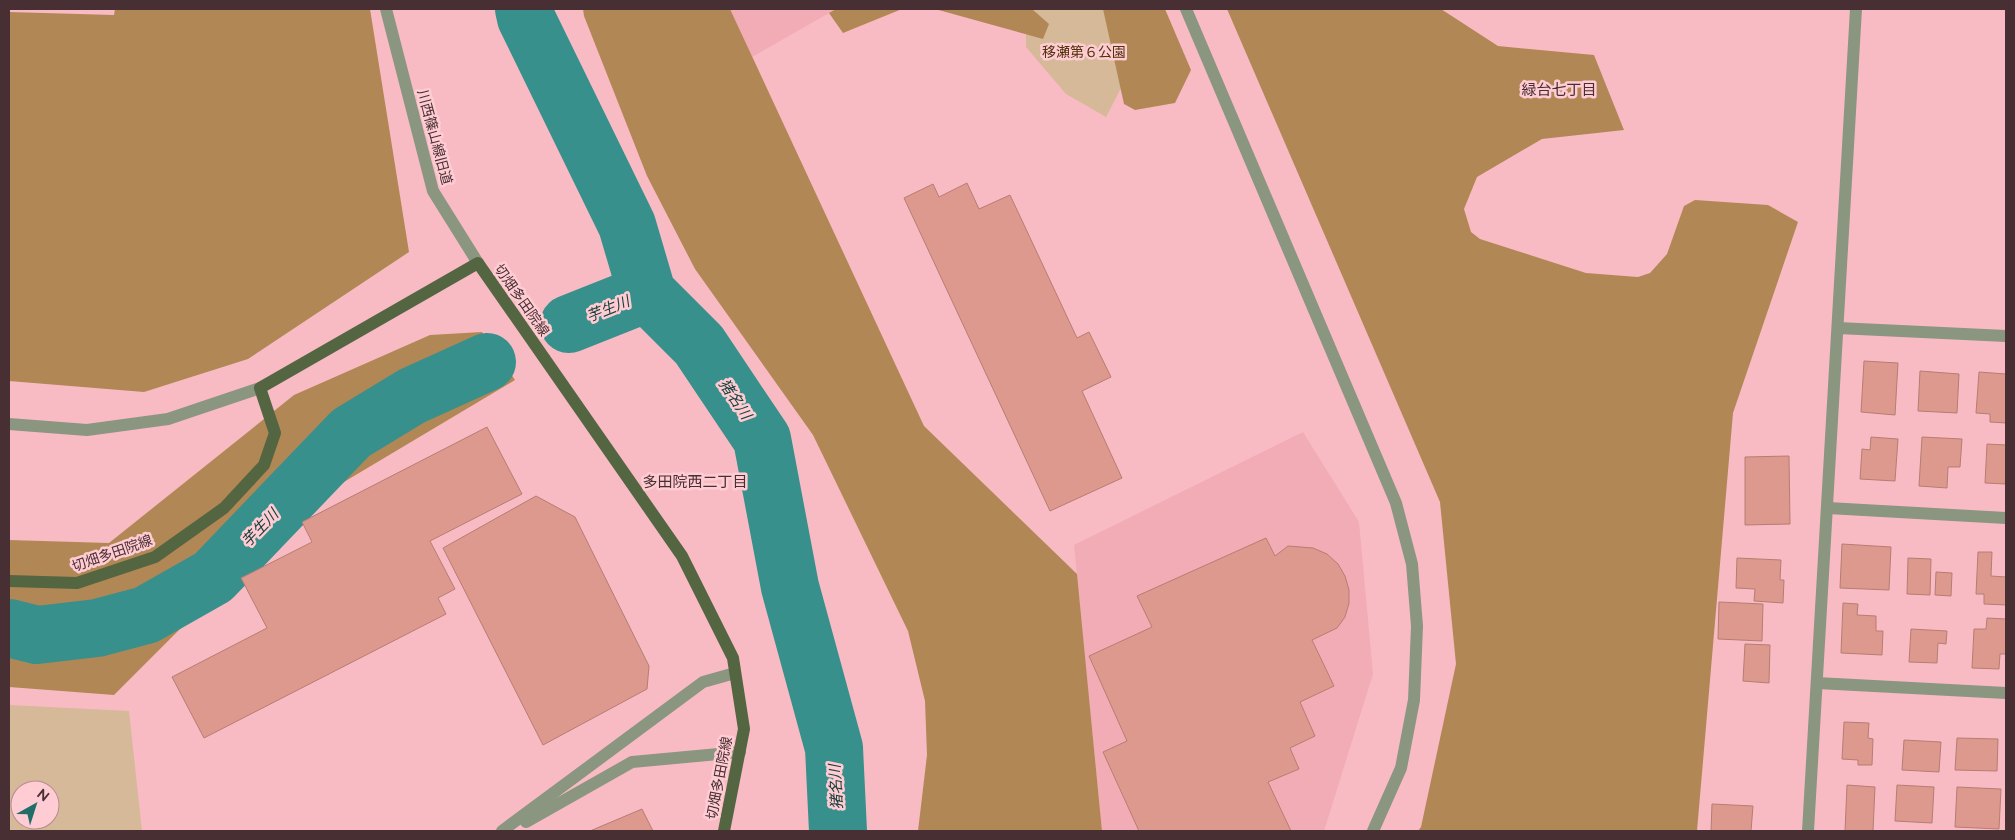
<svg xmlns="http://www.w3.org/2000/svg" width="2015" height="840" viewBox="0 0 2015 840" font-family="Raleway,'Noto Sans JP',sans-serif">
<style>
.built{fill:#f1acb6}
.green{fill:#d6b999;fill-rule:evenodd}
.forest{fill:#b28756}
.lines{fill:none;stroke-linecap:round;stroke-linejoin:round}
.river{stroke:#37908b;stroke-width:58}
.building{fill:#dd998e;stroke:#b57d73}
.minor{stroke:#8b9681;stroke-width:12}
.major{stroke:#546641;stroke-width:12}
.labels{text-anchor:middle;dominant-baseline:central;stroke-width:5;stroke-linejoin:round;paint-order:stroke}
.park-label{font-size:14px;fill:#503209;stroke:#feccd2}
.street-label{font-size:14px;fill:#482f33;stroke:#feccd2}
.neighbourhood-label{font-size:15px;fill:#482f33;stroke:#feccd2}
.water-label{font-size:15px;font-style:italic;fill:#17403d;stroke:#feccd2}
</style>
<rect width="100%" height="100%" fill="#f9bbc3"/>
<g class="built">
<path d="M730,9h106l-84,48z"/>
<path d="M1303,432l56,90 14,152 -49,157h-222l-28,-286z"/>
</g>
<g class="green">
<path d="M1026,9h90l15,60 -25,48 -40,-23 -40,-47z"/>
<path d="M9,705l120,6 13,120h-133zM20,790h30v30h-30z"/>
</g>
<g class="forest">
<path d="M115,9h255l39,243 -161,107 -104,33 -135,-11v-369l105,3z"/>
<path d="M583,9h147l194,417 153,148 25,257h-184l9,-76 -2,-54 -17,-70 -95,-196 -118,-166 -48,-93 -63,-160z"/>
<path d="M836,9h66l-59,24 -14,-20z"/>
<path d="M935,9h97l17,15 -6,15z"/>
<path d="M1103,9h62l26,61 -16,33 -40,7 -11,-6z"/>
<path d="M1227,9h214l57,37 96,9 30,75 -82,9 -65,38 -13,32 7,23 9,7 106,34 52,4 12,-4 17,-19 17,-48 11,-6 73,5 30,17 -65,191 -36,418h-279l3,-4 35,-163 -16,-162z"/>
<path d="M482,332l33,48 -213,127 -188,188 -105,-8v-147l100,3 185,-148 136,-60z"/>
</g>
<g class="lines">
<g class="river">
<path d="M524,9l2,9 101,207 20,68 52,52 63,94 28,148 44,161 4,83"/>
<path d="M569,324l78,-31"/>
<path d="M9,628l28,7 60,-7 49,-13 67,-38 138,-144 61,-37 75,-34"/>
</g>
</g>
<g class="building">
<path d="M967,183l12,26 31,-14 67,143 12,-6 22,45 -29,14 40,87 -72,33 -146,-313 29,-14 6,13z"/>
<path d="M1864,361l34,2 -3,52 -34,-3z"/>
<path d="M1920,371l39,3 -2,39 -39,-2z"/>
<path d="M1979,372l27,2v49l-16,-1v-8l-14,-1z"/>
<path d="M487,427l35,67 -92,47 25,48 -17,9 8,16 -242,124 -32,-61 95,-49 -26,-50 71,-36 -10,-20z"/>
<path d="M1871,437l27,2 -3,42 -35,-2 2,-30 8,1z"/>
<path d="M1922,437l40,2 -2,28h-12l-1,21 -28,-2z"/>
<path d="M1987,444l19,1v39l-21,-1z"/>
<path d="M1789,456l1,68 -45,1v-68z"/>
<path d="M536,496l39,21 74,149 -2,23 -104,56 -100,-197z"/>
<path d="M1266,538l9,18 13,-10 25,2 14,6 11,10 7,12 4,14v13l-4,14 -8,11 -25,12 22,46 -34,16 15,34 -25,12 9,21 -31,13 23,49h-152l-36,-79 24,-11 -38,-85 63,-29 -15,-31z"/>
<path d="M1842,544l49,3 -2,43 -49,-2z"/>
<path d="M1978,552h14l-1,24 15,1v28l-22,-1v-10h-8z"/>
<path d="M1737,558l44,2 -1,20h4l-1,23 -29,-2 1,-12 -19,-1z"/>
<path d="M1908,558l23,1 -1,36 -23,-1z"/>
<path d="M1936,572l16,1 -1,23 -16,-1z"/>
<path d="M1719,602l44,2 -1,37 -44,-2z"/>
<path d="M1843,603l15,1 -1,11 19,1v15h7l-1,24 -41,-2z"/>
<path d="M1987,618l19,1v35h-6l-1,15 -27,-1 2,-39h12z"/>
<path d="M1911,629l36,2 -1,13 -8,-1 -1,20 -28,-1z"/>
<path d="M1745,644l25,1 -1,38 -26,-2z"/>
<path d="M1844,722l25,1 -1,15 5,1 -1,26h-14v-5l-16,-1z"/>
<path d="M1957,738l41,1 -1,32 -42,-1z"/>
<path d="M1904,740l37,2 -2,30 -37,-2z"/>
<path d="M1847,785l28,2 -2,44h-28z"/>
<path d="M1897,785l37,2 -2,36 -37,-2z"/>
<path d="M1957,787l44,2 -2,40 -44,-2z"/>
<path d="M1712,804l41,2 -2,25h-40z"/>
<path d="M642,809l11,22h-63z"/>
</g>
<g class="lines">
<g class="minor">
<path d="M386,9l47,182 45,72"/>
<path d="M1186,9l210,494 16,61 5,62 -3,74 -13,68 -28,63"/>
<path d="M1838,328l168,8"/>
<path d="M9,424l78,6 81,-11 92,-31"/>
<path d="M1828,508l178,10"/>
<path d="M1817,683l189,10"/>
<path d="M526,822l106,-60 108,-10"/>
<path d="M502,831l201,-149 32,-9"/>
<path d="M1808,831l48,-822"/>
</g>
<path class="major" d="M9,581l68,2 78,-26 69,-49 40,-43 11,-32 -15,-45 218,-125 204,293 51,102 11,71 -20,102"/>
</g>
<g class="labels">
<g class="park-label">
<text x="1084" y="52">移瀬第６公園</text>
</g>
<g class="street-label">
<text transform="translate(435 137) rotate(75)">川西篠山線旧道</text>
<text transform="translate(522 300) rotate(55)">切畑多田院線</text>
<text transform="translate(112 553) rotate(-19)">切畑多田院線</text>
<text transform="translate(719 778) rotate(-79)">切畑多田院線</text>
</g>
<g class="neighbourhood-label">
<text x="1559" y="90">緑台七丁目</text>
<text x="695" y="482">多田院西二丁目</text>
</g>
<g class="water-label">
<text transform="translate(608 309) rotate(-22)">芋生川</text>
<text transform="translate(735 399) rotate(56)">猪名川</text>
<text transform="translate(260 528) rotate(-46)">芋生川</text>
<text transform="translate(836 787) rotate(-93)">猪名川</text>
</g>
</g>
<rect width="2015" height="840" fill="none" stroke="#482f33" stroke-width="20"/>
<g transform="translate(35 805) rotate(39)"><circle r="24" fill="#feccd2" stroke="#b58d92"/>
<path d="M0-4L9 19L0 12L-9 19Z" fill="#236d69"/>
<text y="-8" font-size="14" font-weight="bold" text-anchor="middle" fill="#482f33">N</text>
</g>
</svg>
